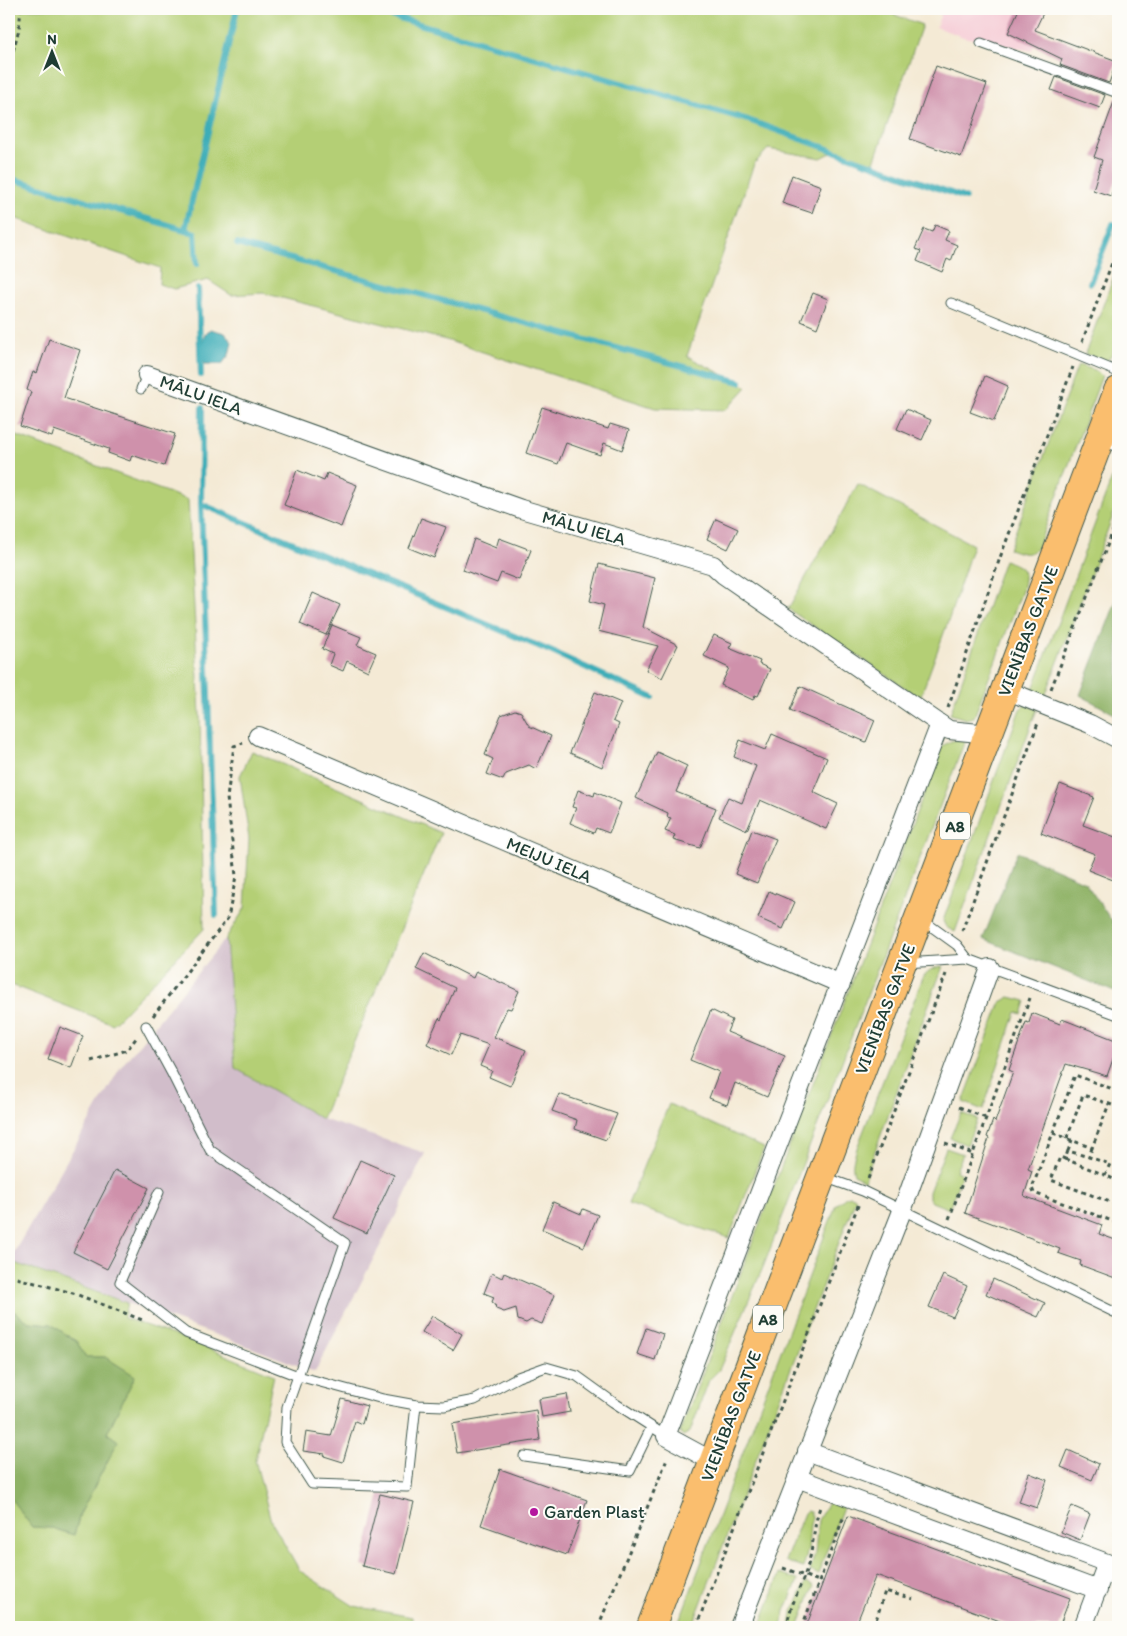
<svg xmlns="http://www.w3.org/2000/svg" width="1127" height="1636" viewBox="0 0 1127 1636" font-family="Itim,sans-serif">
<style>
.built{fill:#f6cfd8}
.industrial{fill:#d1bdca}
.green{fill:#b4cf75;stroke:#6a8654}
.forest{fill:#8fb266;stroke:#57784d}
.water{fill:#3dadb8;stroke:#2e7576}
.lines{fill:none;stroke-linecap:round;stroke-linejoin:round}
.stream{stroke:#3dadb8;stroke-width:6}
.building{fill:#cf91ab}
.lane-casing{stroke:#3f574c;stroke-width:11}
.street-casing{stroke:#3f574c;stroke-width:20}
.highway-casing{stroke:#3f574c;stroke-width:30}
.path{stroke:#3f574c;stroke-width:3;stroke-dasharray:4 4;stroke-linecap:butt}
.lane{stroke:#fff;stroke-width:9}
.street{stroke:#fff;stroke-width:18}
.highway{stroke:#fabe6e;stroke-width:28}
.poi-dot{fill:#b5179e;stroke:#fdfcf7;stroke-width:2}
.labels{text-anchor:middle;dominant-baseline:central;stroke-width:4;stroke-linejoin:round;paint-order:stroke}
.shield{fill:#fdfcf7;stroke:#62766e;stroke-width:1}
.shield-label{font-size:16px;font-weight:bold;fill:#1f3d34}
.street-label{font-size:18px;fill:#1f3d34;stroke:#fdfcf7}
.poi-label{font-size:18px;fill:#1f3d34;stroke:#fdfcf7;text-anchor:start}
</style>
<rect width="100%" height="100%" fill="#fdfcf7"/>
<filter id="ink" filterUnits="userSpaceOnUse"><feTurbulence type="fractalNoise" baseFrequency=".02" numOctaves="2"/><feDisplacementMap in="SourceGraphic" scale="10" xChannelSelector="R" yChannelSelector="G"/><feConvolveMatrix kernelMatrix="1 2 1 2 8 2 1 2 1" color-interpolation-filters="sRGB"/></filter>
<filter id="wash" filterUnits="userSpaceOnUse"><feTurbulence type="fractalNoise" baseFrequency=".0096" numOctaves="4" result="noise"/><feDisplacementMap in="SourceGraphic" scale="20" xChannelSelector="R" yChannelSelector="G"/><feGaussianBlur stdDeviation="1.12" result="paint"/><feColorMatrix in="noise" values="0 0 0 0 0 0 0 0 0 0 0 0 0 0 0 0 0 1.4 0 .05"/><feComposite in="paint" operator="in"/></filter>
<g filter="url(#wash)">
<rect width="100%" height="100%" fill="#f4ead5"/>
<path class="built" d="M943,9h103l-14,42 -69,-14 -27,-10z"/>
<path class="industrial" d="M226,938l9,130 87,51 103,34 -30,64 -80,155 -68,-26 -238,-85 111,-193z"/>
<g class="green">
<path d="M11,9h868l43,16 -49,140 -38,-14 -14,7 -53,-9 -14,15 -67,192 60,31 -21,23 -71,-2 -209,-68 -183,-47 -32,2 -23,-15 -34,9 -15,-5 1,-16 -151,-52v-194z"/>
<path d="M1118,265c0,23 7,82 -12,96l-21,-7z"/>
<path d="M1078,365l17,5 7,6 -64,171c-9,10 -17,6 -29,2z"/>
<path d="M9,433l179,67 12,215 4,214 -91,95 -104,-40z"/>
<path d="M1118,462v40l-74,197 -10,-5 -1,-5z"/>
<path d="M858,484l115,61 -24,74 -29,79 -132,-89z"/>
<path d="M1004,560c20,7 23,9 18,31l-48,126 -8,2 -16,-5z"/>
<path d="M1025,705l12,4 -82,223 -9,-5 -3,-6 77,-212z"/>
<path d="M966,738l-202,527 -45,105 -10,10 -19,52 -7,4 -3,-4 262,-686 9,-5z"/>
<path d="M252,751l189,82 -119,286 -87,-51 -9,-130 19,-30 4,-69 -9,-63z"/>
<path d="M943,966l-79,215 -10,-7c-3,-10 0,-16 3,-26l66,-171c6,-8 11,-9 20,-11z"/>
<path d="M1010,997l16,4 -4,13 -6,-2 -33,98 -20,-8 38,-100z"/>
<path d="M669,1104l95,44 -35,90 -101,-34z"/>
<path d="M961,1113l16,6 -10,26 -17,-7z"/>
<path d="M946,1148l17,6 -7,17 6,3 -13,35 -17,-7 -3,-4v-6z"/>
<path d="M851,1196l5,2 -164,429h-15l159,-422 10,-8z"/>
<path d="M9,1261l118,42 -3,15 64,22 86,35 -19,85 16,61 29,50 54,35 58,11v10h-403v-131l23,31 20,1 22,7 6,-21 38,-73 -11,-8 28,-57 -30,-19h-20l-8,-15 -26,-18 -22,-2 -20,-14z"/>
<path d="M829,1501l14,6 -25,67 -8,-3 5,-18 3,-33z"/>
<path d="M806,1511l4,1 2,5 -2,8 -2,24 -5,19 -18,-7 19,-48z"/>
<path d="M780,1574l18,6 -13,31 -3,16h-22z"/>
<path d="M806,1582l8,4 -16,41h-8l2,-13z"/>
</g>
<g class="forest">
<path d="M1118,596v120l-38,-21z"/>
<path d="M1017,852l68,30 33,48v63l-135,-54z"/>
<path d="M9,1308l20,14 22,2 26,18 8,15h20l30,19 -28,57 11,8 -38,73 -6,21 -22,-7 -20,-1 -23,-31z"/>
</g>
<path class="water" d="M210,329l15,4 7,9 -3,13 -7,9h-17l-7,-9 7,-21z"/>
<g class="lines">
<g class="stream">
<path d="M368,9l380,111 217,78"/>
<path d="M9,178l186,55 2,31"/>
<path d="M185,230l52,-221"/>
<path d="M237,244l503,138"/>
<path d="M1090,283l23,-59"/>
<path d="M198,289l3,86"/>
<path d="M202,408l-1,96 15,411"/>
<path d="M201,504l349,147 103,47"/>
</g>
</g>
<g id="blocks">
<g class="building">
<path d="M1019,9h26l-10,21 82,31 -8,22 -49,-18 2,-6 -54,-26z"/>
<path d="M936,66l51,18 -26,73 -51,-18z"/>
<path d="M1056,77l49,18 -5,13 -49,-18z"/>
<path d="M1115,99h3v75l-7,22 -18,-6 9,-30 -8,-3z"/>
<path d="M792,175l29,11 -9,27 -30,-10z"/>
<path d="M935,225l14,6 -4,9 12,5 -6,16 -4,-2 -5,13 -25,-11 4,-10 -6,-2 9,-20 8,3z"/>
<path d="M813,293l15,6 -11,29 -16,-7z"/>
<path d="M49,339l31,11 -16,48 111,36 -11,32 -32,-11 -2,6 -22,-8 1,-4 -55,-19 -2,7 -32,-11 11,-34 -4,-2 6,-18 4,1z"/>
<path d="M985,376l23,10 -14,35 -24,-9z"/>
<path d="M542,407l66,22 2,-5 19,6 -7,20 -18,-7 -4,12 -34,-12 -8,21 -32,-11z"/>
<path d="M906,409l25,11 -9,20 -25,-11z"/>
<path d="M297,470l27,11 3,-8 30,12 -16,42 -57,-22z"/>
<path d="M421,518l25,9 -12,31 -25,-10z"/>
<path d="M716,519l22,10 -10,20 -21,-10z"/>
<path d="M499,538l32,12 -12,30 -18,-7 -4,10 -34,-13 11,-31 22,9z"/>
<path d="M599,564l56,14 -12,49 35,18 -16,33 -16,-8 12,-24 -60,-15 6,-26 -14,-4z"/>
<path d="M313,593l27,12 -14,30 -26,-11z"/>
<path d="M332,625l29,12 -4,8 19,8 -8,18 -21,-10 -4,10 -14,-6 4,-11 -11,-5z"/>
<path d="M714,635l18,8 -3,5 31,13 -1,3 11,5 -12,27 -3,-1 -2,5 -32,-15 8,-17 -25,-12z"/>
<path d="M800,686l75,34 -9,22 -76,-32z"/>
<path d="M595,692l26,11 -8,18 6,3 -17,43 -32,-14z"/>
<path d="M515,710l6,2 8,14 22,10 -15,33 -7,-4 -23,9 -3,6 -16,-6 6,-15 -8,-4 16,-40z"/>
<path d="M772,734l55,24 -14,34 25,12 -12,25 -66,-29 -13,30 -28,-13 9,-20 14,6 14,-37 -22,-9 6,-17 25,10z"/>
<path d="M657,752l30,14 -11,26 40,16 -16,40 -27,-8 2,-5 -10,-4 6,-13 -4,-1 1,-4 -32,-15z"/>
<path d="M1060,784l34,13 -11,28 35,13v44l-30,-12 7,-16 -54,-21z"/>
<path d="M578,790l16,6 1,-4 26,11 -12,30 -13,-5 -2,5 -24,-10 6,-15 -4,-1z"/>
<path d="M752,830l24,9 -19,44 -22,-9z"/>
<path d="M769,891l26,11 -12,27 -25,-11z"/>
<path d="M424,953l49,25 3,-7 43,20 -8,18 -4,-1 -13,29 32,13 -16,36 -21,-9 3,-6 -12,-5 9,-21 -29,-10 -9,20 -24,-11 12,-26 2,2 14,-32 -39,-19z"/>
<path d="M711,1010l21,10 -5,12 58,24 -18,41 -32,-14 -8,22 -18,-7 10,-26 -29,-12z"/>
<path d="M1032,1013l28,11 2,-5 56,22v4l-11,31 -41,-12 -38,105 4,2 -8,25 78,29 -3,9 19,7v38l-38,-14 1,-4 -23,-8 2,-4 -95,-36 24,-75 -2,-1 6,-17 2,2 18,-50 -4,-2 17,-48 3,1z"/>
<path d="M60,1027l23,9 -12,32 -23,-9z"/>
<path d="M559,1094l58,20 -11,26 -31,-11 2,-9 -25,-9z"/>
<path d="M360,1160l34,15 -27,58 -33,-15z"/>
<path d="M115,1170l34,18 -42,81 -34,-17z"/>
<path d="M553,1202l28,12 2,-5 15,6 -14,32 -42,-18z"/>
<path d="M492,1273l10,5 2,-5 50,22 -12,29 -11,-4 -5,3 -8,-3 -2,-12 -12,4 -8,-3 -1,-5 -3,-2 2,-5 -10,-4z"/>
<path d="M943,1275l24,11 -14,31 -24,-10z"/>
<path d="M993,1279l52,24 -7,14 -52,-23z"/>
<path d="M432,1316l30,18 -9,16 -31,-18z"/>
<path d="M646,1328l17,6 -8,26 -18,-6z"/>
<path d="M567,1394l3,18 -28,5 -3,-18z"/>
<path d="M342,1399l25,7 -5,18 -7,-3 -12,41 -19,-6 1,-2 -22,-3 3,-19 25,4z"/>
<path d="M536,1410l4,30 -83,13 -5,-29z"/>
<path d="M1068,1450l31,14 -7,16 -31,-13z"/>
<path d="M500,1469l87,31 -20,55 -86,-30z"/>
<path d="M1029,1473l18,7 -10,28 -18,-6z"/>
<path d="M380,1494l34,8 -18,72 -34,-8z"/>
<path d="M1072,1506l18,8 -10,26 -19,-8z"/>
<path d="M848,1516l222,82 -11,29h-43l-140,-52 -21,52h-49z"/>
</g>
</g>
</g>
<g filter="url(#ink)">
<use href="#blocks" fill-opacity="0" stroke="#3f574c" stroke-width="1"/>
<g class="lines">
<defs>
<g id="lane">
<path d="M981,43l137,50"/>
<path d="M951,303l167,69"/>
<path d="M141,389l6,-14"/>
<path d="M921,919l36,26 11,14"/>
<path d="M905,963l63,-4 150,56"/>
<path d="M146,1026l25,46 39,78 135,93 -58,164 -2,35 27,42 95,3 9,-82"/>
<path d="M824,1177l39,14 255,123"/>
<path d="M159,1192l-39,90 66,51 112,43 85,23 33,6 28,1 31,-6 43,-23 28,-10 31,9 36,26 53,34"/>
<path d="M524,1456l106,15 21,-43"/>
</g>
<g id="street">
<path d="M147,375l374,134 192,56 11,10 216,149 9,6 40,4"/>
<path d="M1101,436l17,6"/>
<path d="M1006,690l84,34 28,15"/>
<path d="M258,736l583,248"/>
<path d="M807,1451l300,112 -24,64"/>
<path d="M714,1462l-48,-26 274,-712"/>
<path d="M797,1478l301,112"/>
<path d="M739,1627l163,-416 88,-243"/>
</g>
<path id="highway" d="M651,1627l467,-1236"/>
</defs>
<use href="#lane" class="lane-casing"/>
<use href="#street" class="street-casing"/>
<use href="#highway" class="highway-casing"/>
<g class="path">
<path d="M9,66l10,-37 2,-20"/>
<path d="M1082,342l36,-95"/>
<path d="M1051,689l67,-171"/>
<path d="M948,708l53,-153 72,-188"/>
<path d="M962,931l76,-208"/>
<path d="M153,1016l75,-98 8,-42 -9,-78 7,-52 9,-3"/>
<path d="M91,1061l36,-11 10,-13"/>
<path d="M1118,1091l-43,-16 -43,113 2,5 84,30"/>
<path d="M959,1107l27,11"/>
<path d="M1053,1133l39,15 17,-44 9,3"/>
<path d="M1067,1138l16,-43 26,9"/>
<path d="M1072,1140l-4,11 21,6"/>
<path d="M945,1143l28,11"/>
<path d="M1092,1148l-3,9 21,7 -5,11 12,6"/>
<path d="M1068,1151l-3,8 -5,-2 -9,23 67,25"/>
<path d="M1065,1159l40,16"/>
<path d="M868,1179l78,-205"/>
<path d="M949,1219l81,-221"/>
<path d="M9,1276l64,17 72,28"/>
<path d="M783,1568l36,13"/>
<path d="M598,1627l70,-170"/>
<path d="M696,1627l163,-424"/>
<path d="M787,1627c2,-21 14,-39 20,-59 7,-21 6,-41 13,-61"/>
<path d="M802,1627l42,-111"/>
<path d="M874,1627l11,-36 28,8"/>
<path d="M916,1627l5,-2"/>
</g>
<use href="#lane" class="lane"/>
<use href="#street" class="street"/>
<use href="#highway" class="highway"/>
</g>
</g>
<circle class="poi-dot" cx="534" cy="1512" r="5"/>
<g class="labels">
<g class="shield">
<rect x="940" y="812.5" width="30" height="27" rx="4"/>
<rect x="753" y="1305.5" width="30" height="27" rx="4"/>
</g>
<g class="shield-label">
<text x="955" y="826">A8</text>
<text x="768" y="1319">A8</text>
</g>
<g class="street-label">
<text transform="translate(201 395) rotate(20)">MĀLU IELA</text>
<text transform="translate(584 528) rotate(16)">MĀLU IELA</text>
<text transform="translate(1028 631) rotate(-69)">VIENĪBAS GATVE</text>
<text transform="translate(549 860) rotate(23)">MEIJU IELA</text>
<text transform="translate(885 1009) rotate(-69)">VIENĪBAS GATVE</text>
<text transform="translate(731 1416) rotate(-69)">VIENĪBAS GATVE</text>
</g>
<g class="poi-label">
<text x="544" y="1512">Garden Plast</text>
</g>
</g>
<rect width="1127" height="1636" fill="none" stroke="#fdfcf7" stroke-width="30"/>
<g transform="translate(52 52)" stroke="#fdfcf7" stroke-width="4" paint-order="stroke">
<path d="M0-4L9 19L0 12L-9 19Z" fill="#1f3d34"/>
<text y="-8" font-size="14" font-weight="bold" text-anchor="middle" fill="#1f3d34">N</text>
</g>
</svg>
